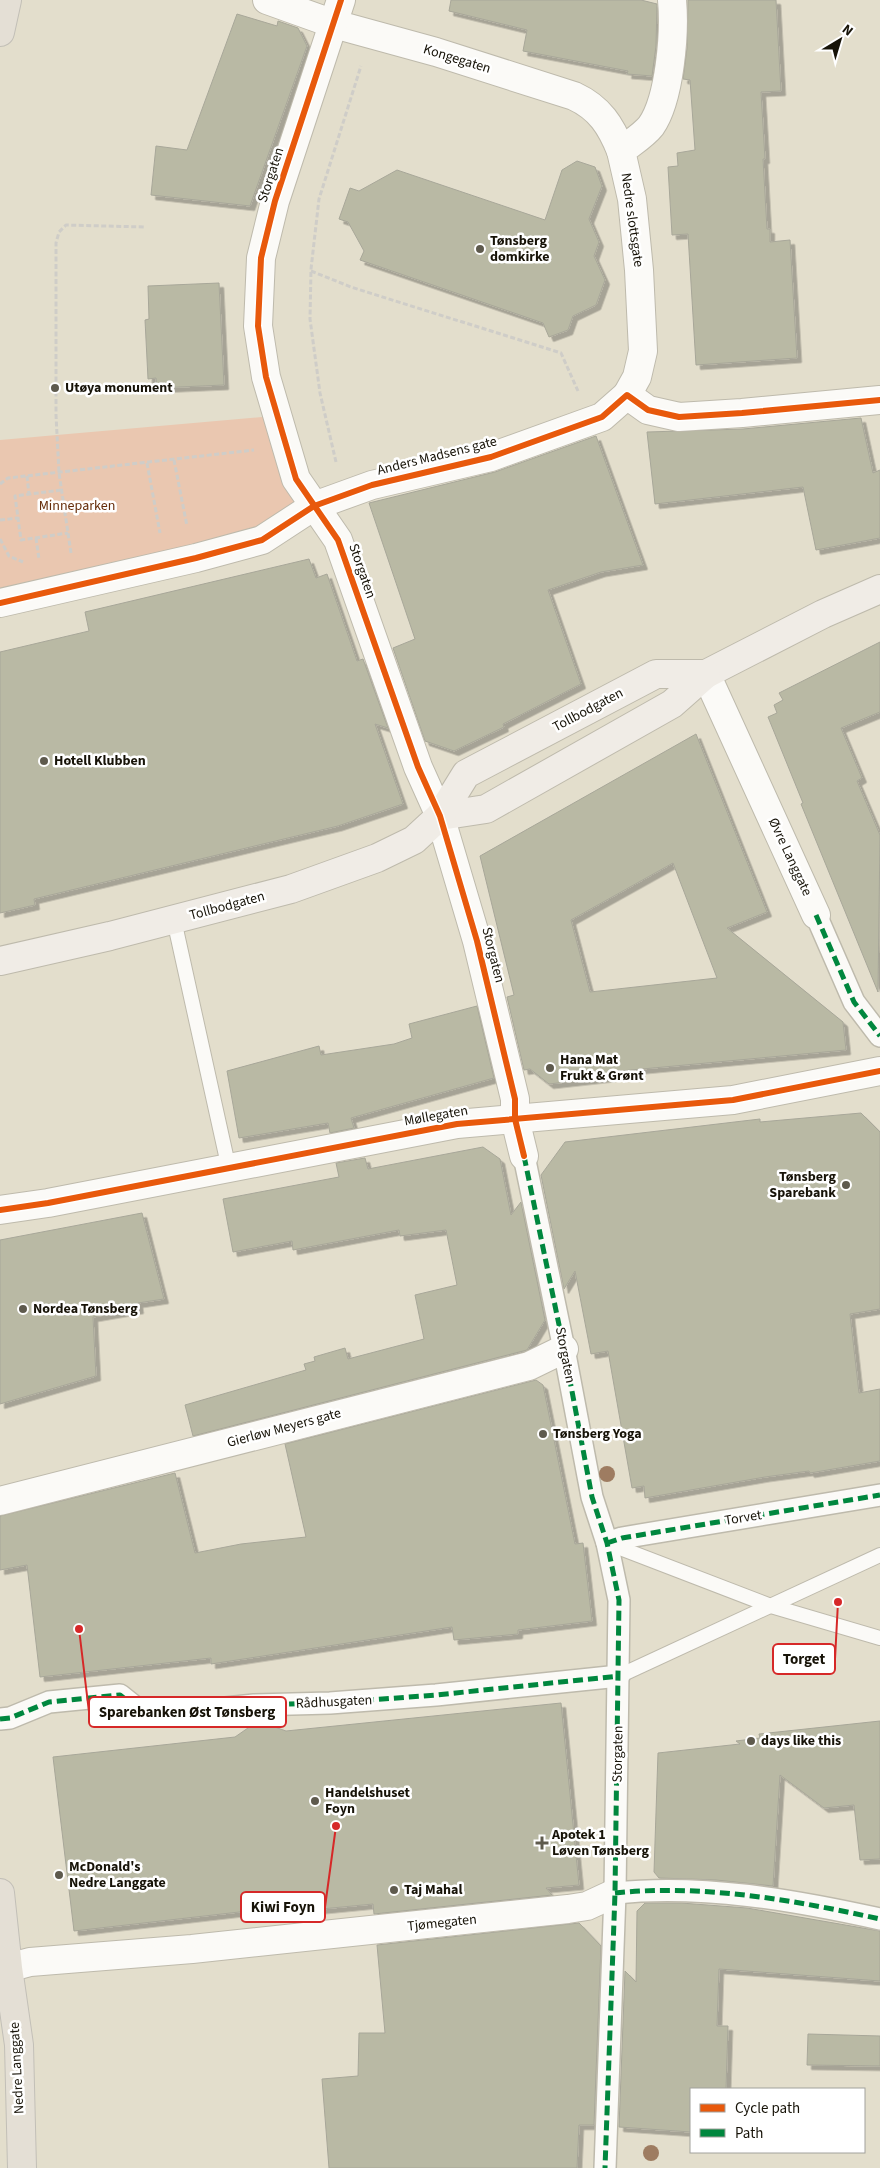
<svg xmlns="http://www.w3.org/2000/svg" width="880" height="2168" viewBox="0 0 880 2168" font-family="'Source Sans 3',sans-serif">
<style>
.green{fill:#eac7b0}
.building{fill:#b9b9a4;stroke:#a8a799;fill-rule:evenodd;filter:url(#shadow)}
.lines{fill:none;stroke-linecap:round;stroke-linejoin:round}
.service-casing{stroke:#bebaac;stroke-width:16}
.pedestrian-casing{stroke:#bebaac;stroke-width:24}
.minor-casing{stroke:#bebaac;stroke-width:30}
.secondary-casing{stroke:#bebaac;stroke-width:30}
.primary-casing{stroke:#c2bfb7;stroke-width:30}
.path{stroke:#cfcdc8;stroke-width:3;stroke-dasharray:5 2.5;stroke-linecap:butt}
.service{stroke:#fbfaf7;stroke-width:14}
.pedestrian{stroke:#fbfaf7;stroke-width:21}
.minor{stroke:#fbfaf7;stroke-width:28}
.secondary{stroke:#f0ece6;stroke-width:28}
.primary{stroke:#e4dfd5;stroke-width:28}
.quiet{stroke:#00873e;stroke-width:5;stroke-dasharray:10 5;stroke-linecap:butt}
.cycleway-casing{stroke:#fff;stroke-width:9}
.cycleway{stroke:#e8590c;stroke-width:6}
.tree{fill:#9e7c61}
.poi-dot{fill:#5e5a4d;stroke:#fff;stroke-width:2}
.labels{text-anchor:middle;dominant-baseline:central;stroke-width:5;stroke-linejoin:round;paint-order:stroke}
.street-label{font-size:14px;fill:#171308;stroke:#fff}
.poi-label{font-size:14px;font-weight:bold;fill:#171308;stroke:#fff;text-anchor:start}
.park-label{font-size:14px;fill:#652c09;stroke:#fff}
.leader{fill:none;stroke:#d62828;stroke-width:2}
.callout-dot{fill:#d62828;stroke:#fff;stroke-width:2}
.callout{fill:#fff;stroke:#d62828;stroke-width:2}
.callout-label{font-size:15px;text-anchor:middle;font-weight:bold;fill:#171308}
</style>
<defs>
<filter id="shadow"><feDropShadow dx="4.5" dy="4.5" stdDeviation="0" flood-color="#0004"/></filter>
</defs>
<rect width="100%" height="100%" fill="#e3decc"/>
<path class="green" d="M273,416l37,90 -50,31 -260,60v-157z"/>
<g class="building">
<path d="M451,0h190l16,4 -1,42 -4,30 -25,-2 1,-3 -105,-20 4,-21 -78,-19z"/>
<path d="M688,0h88l5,91 -20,1 4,67h-2l4,70h3v13l20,-2 7,118 -101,7 -8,-131 -16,1 -4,-68 10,-1 -1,-13 18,-3 -5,-70 -7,-1 4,-31z"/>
<path d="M237,14l40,12 1,-5 20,7 9,18 -57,160 -99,-11 5,-49 31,4z"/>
<path d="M577,161l18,6 7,19 -13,33 10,23 -5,14 11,24 -9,25 -23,11 -5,14 -19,7 -6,-14 -183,-63 4,-9 -16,-29 -9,-3 11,-31 9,3 38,-21 148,50 17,-50z"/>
<path d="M219,283l5,102 -67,3 -1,-10 -8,1 -3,-59 4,-1 -1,-33z"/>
<path d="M861,418l12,55 7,-3v68l-64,12 -13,-63 -148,17 -8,-72 96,-3z"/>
<path d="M596,436l47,129 -42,7 -53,18 33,94 -78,40 1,3 -50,24 -29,-10 -32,-93 22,-9 -46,-136 126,-31z"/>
<path d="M309,559l7,19 11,-4 30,87 6,-2 25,69 -13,-4 28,80 -65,22 -304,73 1,6 -35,8v-261l89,-21 -4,-19z"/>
<path d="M880,642v70l-39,16 21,50 -5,3 23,54 -2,157 -77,-188 2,-1 -35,-86 9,-4 -3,-8 9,-5 -4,-7z"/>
<path d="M696,734l71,178 -40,16 116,94 3,28 -236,22 1,5 -62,7 -19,-15 -6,1 -17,-73 7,-2 -34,-139zM673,863l44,115 -127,14 -19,-72z"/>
<path d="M477,1006l17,72 -143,40 3,10 -24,5 -2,-10 -89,15 -12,-67 92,-25 2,9 73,-11 18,-6 -3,-14z"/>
<path d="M861,1113l19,19v177l-30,5 9,79 21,-4v72l-70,12 -1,-2 -44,6 -120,21 -1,-12 -12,2 -24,-137 -17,3 -16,-83 -11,18 -23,-114 24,-33 195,-23v3z"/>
<path d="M483,1147l17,12 11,56 10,-13 24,118 -18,30 -334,86 -8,-31 121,-35 -2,-6 11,-3 -1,-4 31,-9 3,11 76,-20 -9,-44 42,-10 -11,-55 -46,6 -1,-6 -106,20 -1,-9 -59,11 -10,-53 116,-22 -3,-14 29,-5 3,11z"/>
<path d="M142,1213l22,86 -26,4 1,6 -46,8 3,59 -96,28v-164z"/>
<path d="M536,1380l7,5 32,159 8,-1 9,78 -74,9v4l-64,6 -2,-13 -241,37v-6l-171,19 -13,-112 -27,5v-54l175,-43 20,80 46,-9 65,-7 -21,-93z"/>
<path d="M561,1703l18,182 -33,3 6,7 -178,19 -1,-10 -72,7 -1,-6 -226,26 -21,-174 182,-20 23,-16 28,10z"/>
<path d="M880,1721v138l-20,1 -6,-55 -30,3 -44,-33 -7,111 -57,-6 -57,-2 -5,-6 4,-119 82,-9 -4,-3 24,-3 -1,-4z"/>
<path d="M645,1903h36l66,5 133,23v50l-161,-12 -2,57h11l-2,63h-35v43l-72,-5 6,-156 11,11 1,-71z"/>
<path d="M579,1923l22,23 -7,179h-15l-2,43h-248l-7,-89 36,-3 1,-43h26l-8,-88z"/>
<path d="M808,2034l72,2v30l-73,-1z"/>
</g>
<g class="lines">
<defs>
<g id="service">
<path d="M174,920l55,249"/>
<path d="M607,1543l164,63 109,32"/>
<path d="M619,1676l261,-121"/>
</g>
<g id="pedestrian">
<path d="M816,915l38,87 26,34"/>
<path d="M524,1156l40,193 28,148 15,46 12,57 -4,293 -10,275"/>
<path d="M607,1543l15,-5 258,-43"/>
<path d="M0,1719l10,-1 39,-16 71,-7 20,16 10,5 104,-11 76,-2 106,-8 183,-19"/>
<path d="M615,1893c88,-9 179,7 265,26"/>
</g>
<g id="minor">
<path d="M267,0l67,24 102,28 138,44c26,12 37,30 47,55"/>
<path d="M341,0l-66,201 -14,57 -3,68 8,51 30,102 42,61 80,227 22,49 37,125 38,158v20l9,37"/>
<path d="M627,395l10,-18 6,-26 -4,-81 -7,-71 -11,-48c10,-8 23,-16 30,-25 19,-27 24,-94 21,-126"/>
<path d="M0,603l196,-45 66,-18 52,-34 58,-21 119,-28 111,-40 25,-22 21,15 31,7 63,-4 138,-13"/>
<path d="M706,674l110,241"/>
<path d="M0,1210l48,-7 409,-79 276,-24 147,-29"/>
<path d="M0,1501l529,-135 35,-17"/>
<path d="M0,1970l30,-8 162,-13 376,-40 19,-3 28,-13"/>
</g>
<g id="secondary">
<path d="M440,816l46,-7 186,-105 34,-30 117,-60 57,-25"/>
<path d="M0,961l110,-25 181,-47 86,-31 37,-18 26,-24 26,-42 190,-100h50"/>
</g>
<g id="primary">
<path d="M0,32l7,-32"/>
<path d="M0,1893l8,75 11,77 3,123"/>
</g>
</defs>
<use href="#service" class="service-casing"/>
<use href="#pedestrian" class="pedestrian-casing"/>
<use href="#minor" class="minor-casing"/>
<use href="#secondary" class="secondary-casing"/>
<use href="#primary" class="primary-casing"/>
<g class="path">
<path d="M311,271l40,16 210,66 17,38"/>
<path d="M174,460l13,66"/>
<path d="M336,462l-16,-69 -10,-74 1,-50 8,-70 42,-133"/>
<path d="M147,463l13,70"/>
<path d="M27,476l2,18"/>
<path d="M0,484l8,-6 246,-28"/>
<path d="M61,490l-46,6 6,44 47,-7"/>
<path d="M0,520l18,-2"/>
<path d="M36,538l3,21"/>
<path d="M0,539l9,17 14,6"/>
<path d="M71,553l-12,-80 -3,-58v-172l3,-11 7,-7 79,2"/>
</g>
<use href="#service" class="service"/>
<use href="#pedestrian" class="pedestrian"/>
<use href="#minor" class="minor"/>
<use href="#secondary" class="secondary"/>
<use href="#primary" class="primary"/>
<g class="quiet">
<path d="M816,915l38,87 26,34"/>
<path d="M524,1156l40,193 28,148 15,46 12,57 -4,293 -10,275"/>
<path d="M607,1543l15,-5 258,-43"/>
<path d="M0,1719l10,-1 39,-16 71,-7 20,16 10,5 104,-11 76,-2 106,-8 183,-19"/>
<path d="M615,1893c88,-9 179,7 265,26"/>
</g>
<defs>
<g id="cycleway">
<path d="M341,0l-66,201 -14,57 -3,68 8,51 30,102 42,61 80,227 22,49 37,125 38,158v20l9,37"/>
<path d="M0,603l196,-45 66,-18 52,-34 58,-21 119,-28 111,-40 25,-22 21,15 31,7 63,-4 138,-13"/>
<path d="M0,1210l48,-7 409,-79 276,-24 147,-29"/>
</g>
</defs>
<use href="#cycleway" class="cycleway-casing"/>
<use href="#cycleway" class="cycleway"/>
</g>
<g class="tree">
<circle cx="607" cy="1474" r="8"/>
<circle cx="651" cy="2153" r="8"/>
</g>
<g class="poi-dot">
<circle cx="480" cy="249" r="5"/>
<circle cx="55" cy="388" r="5"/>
<circle cx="44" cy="761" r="5"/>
<circle cx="550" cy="1068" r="5"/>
<circle cx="846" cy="1185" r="5"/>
<circle cx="23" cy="1309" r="5"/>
<circle cx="543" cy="1434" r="5"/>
<circle cx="751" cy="1741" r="5"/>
<circle cx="315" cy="1801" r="5"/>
<path d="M539.5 1835.5h5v5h5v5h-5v5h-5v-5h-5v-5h5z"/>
<circle cx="59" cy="1875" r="5"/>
<circle cx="394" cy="1890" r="5"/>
</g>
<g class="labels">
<g class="street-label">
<text transform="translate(457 59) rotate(17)">Kongegaten</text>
<text transform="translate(271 175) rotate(-72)">Storgaten</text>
<text transform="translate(632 220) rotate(82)">Nedre slottsgate</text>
<text transform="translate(437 456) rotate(-14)">Anders Madsens gate</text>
<text transform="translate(362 571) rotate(71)">Storgaten</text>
<text transform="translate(588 710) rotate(-28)">Tollbodgaten</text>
<text transform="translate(790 857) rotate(65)">Øvre Langgate</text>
<text transform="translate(227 906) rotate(-15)">Tollbodgaten</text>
<text transform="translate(493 955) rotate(76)">Storgaten</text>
<text transform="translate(436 1116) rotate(-10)">Møllegaten</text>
<text transform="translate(565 1355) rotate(79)">Storgaten</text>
<text transform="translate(284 1428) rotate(-15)">Gierløw Meyers gate</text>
<text transform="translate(743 1518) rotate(-9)">Torvet</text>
<text transform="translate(334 1702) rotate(-3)">Rådhusgaten</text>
<text transform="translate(618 1754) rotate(-89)">Storgaten</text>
<text transform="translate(442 1923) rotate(-6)">Tjømegaten</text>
<text transform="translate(17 2068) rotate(-93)">Nedre Langgate</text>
</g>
<g class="poi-label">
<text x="490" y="241">Tønsberg<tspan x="490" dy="16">domkirke</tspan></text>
<text x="65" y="388">Utøya monument</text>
<text x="54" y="761">Hotell Klubben</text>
<text x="560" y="1060">Hana Mat<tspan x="560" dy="16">Frukt &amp; Grønt</tspan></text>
<text x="836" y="1177" text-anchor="end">Tønsberg<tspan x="836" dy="16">Sparebank</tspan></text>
<text x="33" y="1309">Nordea Tønsberg</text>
<text x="553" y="1434">Tønsberg Yoga</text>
<text x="761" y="1741">days like this</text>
<text x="325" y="1793">Handelshuset<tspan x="325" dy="16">Foyn</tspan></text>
<text x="552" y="1835">Apotek 1<tspan x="552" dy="16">Løven Tønsberg</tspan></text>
<text x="69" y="1867">McDonald's<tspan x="69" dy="16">Nedre Langgate</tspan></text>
<text x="404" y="1890">Taj Mahal</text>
</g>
<g class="park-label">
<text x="77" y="506">Minneparken</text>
</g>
</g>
<path class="leader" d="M838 1602L835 1659M79 1629L89 1712M336 1826L325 1907"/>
<g class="callout-dot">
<circle cx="838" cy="1602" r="5"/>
<circle cx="79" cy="1629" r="5"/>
<circle cx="336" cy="1826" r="5"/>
</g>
<g class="callout">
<rect x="773" y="1644" width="62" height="30" rx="5"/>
<rect x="89" y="1697" width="197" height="30" rx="5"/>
<rect x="241" y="1892" width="84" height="30" rx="5"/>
</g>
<g class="callout-label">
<text x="804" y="1664">Torget</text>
<text x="187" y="1717">Sparebanken Øst Tønsberg</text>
<text x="283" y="1912">Kiwi Foyn</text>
</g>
<rect x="690" y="2088" width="175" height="65" fill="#ffffff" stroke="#a2a19c"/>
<rect x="700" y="2104" width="25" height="8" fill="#e8590c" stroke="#a2a19c"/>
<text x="735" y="2113" font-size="15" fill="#171308">Cycle path</text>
<rect x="700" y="2129" width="25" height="8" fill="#00873e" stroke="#a2a19c"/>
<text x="735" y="2138" font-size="15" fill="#171308">Path</text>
<g transform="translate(840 40) rotate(38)" stroke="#ffffff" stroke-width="4" paint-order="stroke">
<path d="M0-4L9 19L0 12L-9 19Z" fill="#171308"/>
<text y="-8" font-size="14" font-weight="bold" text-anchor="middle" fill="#171308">N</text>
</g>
</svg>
